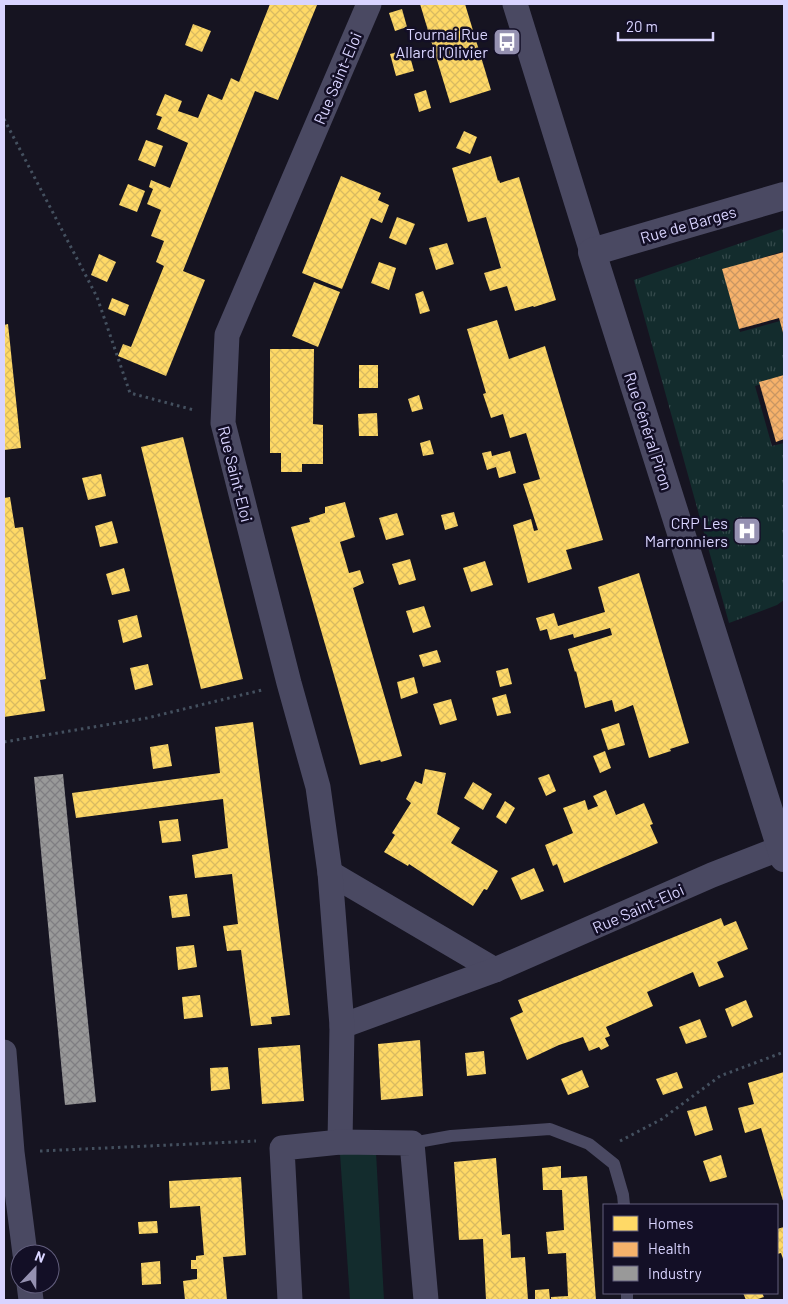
<svg xmlns="http://www.w3.org/2000/svg" width="788" height="1304" viewBox="0 0 788 1304" font-family="Barlow,sans-serif">
<style>
.grass{fill:url(#grass-tufts)}
.pitch{fill:#132c2d}
.homes{fill:url(#homes-cross-hatch)}
.health{fill:url(#health-cross-hatch)}
.industry{fill:url(#industry-cross-hatch)}
.lines{fill:none;stroke-linecap:round;stroke-linejoin:round}
.path{stroke:#44505f;stroke-width:3;stroke-dasharray:2.5 4;stroke-linecap:butt}
.service{stroke:#4a4962;stroke-width:12}
.minor{stroke:#4a4962;stroke-width:25}
.tertiary{stroke:#4a4962;stroke-width:28}
.labels{text-anchor:middle;dominant-baseline:central;stroke-width:5;stroke-linejoin:round;paint-order:stroke}
.poi-label{font-size:16px;fill:#d9d4ff;stroke:#130f26;text-anchor:end}
.street-label{font-size:16px;fill:#d9d4ff;stroke:#130f26}
</style>
<defs>
<pattern id="grass-tufts" width="24" height="20" patternUnits="userSpaceOnUse" patternTransform="scale(1.25)"><rect width="24" height="20" fill="#132c2d"/><path d="M3 7l-1-3M5 7V3M7 7l1-3M15 17l-1-3M17 17v-4M19 17l1-3" fill="none" stroke="#354a4c"/></pattern>
<pattern id="homes-cross-hatch" width="8" height="8" patternUnits="userSpaceOnUse" patternTransform="scale(1.25)"><rect width="8" height="8" fill="#ffd966"/><path d="M0 0l8 8M0 8l8-8" fill="none" stroke="#d9ba61"/></pattern>
<pattern id="health-cross-hatch" width="8" height="8" patternUnits="userSpaceOnUse" patternTransform="scale(1.25)"><rect width="8" height="8" fill="#f6b26b"/><path d="M0 0l8 8M0 8l8-8" fill="none" stroke="#c99663"/></pattern>
<pattern id="industry-cross-hatch" width="8" height="8" patternUnits="userSpaceOnUse" patternTransform="scale(1.25)"><rect width="8" height="8" fill="#999"/><path d="M0 0l8 8M0 8l8-8" fill="none" stroke="#7f7e82"/></pattern>
</defs>
<rect width="100%" height="100%" fill="#161421"/>
<path class="grass" d="M784,228v23l-61,19 17,62 40,-11 4,16v41l-29,8 17,60 12,-3v157l-7,5 -48,18 -95,-343z"/>
<path class="pitch" d="M376,1152l8,148h-34l-10,-146z"/>
<g class="homes">
<path d="M270,4l47,1 -39,95 -23,-9 -72,180 22,9 -39,96 -48,-20 5,-12 8,3 33,-81 -8,-4 8,-21 -13,-5 10,-26 -14,-6 6,-15 -4,-2 2,-7 19,8 18,-45 -31,-14 5,-12 -6,-2 9,-21 17,7 -4,10 20,7 10,-24 14,6 9,-22 8,4z"/>
<path d="M420,4h45l26,86 -41,13z"/>
<path d="M402,9l5,18 -12,4 -6,-18z"/>
<path d="M193,24l18,7 -9,21 -17,-7z"/>
<path d="M408,49l6,22 -18,5 -6,-22z"/>
<path d="M426,90l5,18 -12,4 -5,-18z"/>
<path d="M464,131l13,6 -7,17 -14,-6z"/>
<path d="M146,140l17,6 -8,21 -17,-7z"/>
<path d="M491,156l7,25 1,-1 1,3 19,-6 37,123 -22,7 -1,-1 -18,5 -8,-25 -17,5 -6,-18 17,-5 -15,-51 -18,5 -16,-54z"/>
<path d="M341,176l40,17 -3,7 11,5 -7,18 -11,-5 -29,71 -40,-16z"/>
<path d="M128,184l17,7 -8,21 -18,-7z"/>
<path d="M397,217l18,7 -9,21 -17,-7z"/>
<path d="M447,243l7,21 -18,6 -7,-22z"/>
<path d="M99,254l17,8 -9,20 -16,-7z"/>
<path d="M379,262l17,6 -7,22 -18,-7z"/>
<path d="M314,282l26,10 -22,55 -26,-11z"/>
<path d="M423,291l7,20 -10,3 -5,-20z"/>
<path d="M112,298l17,7 -4,11 -17,-7z"/>
<path d="M497,320l12,39 36,-13 58,194 -37,10 6,19 -44,14 -15,-58 18,-6 3,12 4,-1 -15,-46 17,-5 -14,-46 -16,5 -7,-24 -12,4 -8,-24 3,-1 -19,-64z"/>
<path d="M8,324l13,124 -17,2v-125z"/>
<path d="M270,349h44l-1,75 10,1v39h-21v8h-21v-19h-11z"/>
<rect x="359" y="365" width="19" height="23"/>
<path d="M419,395l4,14 -11,3 -4,-13z"/>
<path d="M377,413l1,23h-19l-1,-22z"/>
<path d="M183,437l60,242 -42,10 -60,-242z"/>
<path d="M430,440l4,14 -11,2 -3,-13z"/>
<path d="M491,451l1,5 18,-5 6,22 -17,5 -3,-11 -9,3 -5,-17z"/>
<path d="M101,474l5,22 -18,4 -6,-22z"/>
<path d="M10,497l5,31 8,-1 23,152 -6,1 5,31 -41,6v-219z"/>
<path d="M345,502l10,35 -15,5 9,31 11,-3 4,13 -11,5 49,168 -21,6 -1,-2 -20,5 -69,-238 19,-5 -1,-4 16,-5v-6z"/>
<path d="M454,512l4,14 -13,4 -4,-15z"/>
<path d="M397,513l7,22 -18,5 -7,-22z"/>
<path d="M112,521l6,22 -18,4 -5,-21z"/>
<path d="M410,559l6,21 -17,5 -7,-21z"/>
<path d="M485,561l8,24 -22,7 -8,-24z"/>
<path d="M124,568l6,23 -18,4 -6,-21z"/>
<path d="M639,573l50,170 -19,6 1,2 -22,7 -16,-53 -18,7 -3,-12 -27,8 -9,-37 -1,1 -7,-23 44,-14 -2,-7 -36,10 -1,-4 -23,6 -3,-11 -7,2 -4,-13 18,-5 4,13 47,-14 -7,-25z"/>
<path d="M424,606l7,21 -18,6 -7,-22z"/>
<path d="M137,615l5,22 -19,6 -5,-23z"/>
<path d="M437,650l4,12 -18,5 -4,-12z"/>
<path d="M148,664l5,21 -18,5 -5,-22z"/>
<path d="M508,668l4,16 -12,3 -4,-16z"/>
<path d="M414,677l4,16 -17,6 -4,-17z"/>
<path d="M506,694l5,19 -14,3 -5,-18z"/>
<path d="M451,699l6,21 -17,5 -7,-21z"/>
<path d="M253,722l37,293 -19,2 1,7 -21,2 -10,-76 -14,1 -4,-25 15,-2 -6,-50 -37,4 -3,-23 36,-7 -5,-49 -147,19 -4,-25 148,-20 -5,-46z"/>
<path d="M619,723l6,22 -17,5 -7,-21z"/>
<path d="M168,744l4,22 -19,3 -3,-22z"/>
<path d="M605,751l6,17 -11,5 -7,-17z"/>
<path d="M425,769l21,4 -9,41 23,14 -9,15 47,28 -11,19 -3,-1 -11,17 -64,-42 -1,2 -24,-14 11,-17 -3,-2 19,-30 -5,-4 9,-18 7,3z"/>
<path d="M549,774l7,17 -10,5 -8,-18z"/>
<path d="M473,782l19,12 -9,16 -19,-12z"/>
<path d="M606,790l10,25 28,-12 9,21 -3,1 8,18 -94,40 -7,-19 -4,2 -8,-21 28,-12 -10,-25 22,-8 3,10 10,-4 -5,-10z"/>
<path d="M505,801l10,7 -9,16 -10,-7z"/>
<path d="M178,819l3,22 -19,2 -3,-22z"/>
<path d="M534,868l10,23 -23,9 -10,-22z"/>
<path d="M187,894l3,22 -18,2 -3,-22z"/>
<path d="M721,918l3,8 12,-5 12,28 -31,13 7,15 -25,10 -6,-15 -46,20 6,14 -47,21 4,9 -5,2 4,8 -8,4 -2,-3 -10,4 -6,-14 -24,8 -32,15 -17,-42 13,-6 -5,-12z"/>
<path d="M194,945l3,22 -19,3 -2,-23z"/>
<path d="M200,995l3,22 -19,2 -2,-22z"/>
<path d="M746,1000l7,17 -21,10 -7,-18z"/>
<path d="M700,1019l7,18 -21,7 -7,-17z"/>
<path d="M420,1040l3,56 -42,4 -3,-56z"/>
<path d="M300,1045l4,56 -42,3 -4,-56z"/>
<path d="M484,1051l2,23 -19,2 -2,-23z"/>
<path d="M228,1067l2,22 -19,2 -1,-23z"/>
<path d="M582,1070l7,17 -21,8 -7,-16z"/>
<path d="M677,1072l6,16 -20,7 -7,-16z"/>
<path d="M784,1072v132l-23,-76 -16,5 -7,-25 16,-4 -6,-21z"/>
<path d="M706,1106l7,24 -18,6 -8,-25z"/>
<path d="M721,1155l6,22 -17,5 -7,-21z"/>
<path d="M496,1158l6,77 8,-1 1,24 14,-1 3,43h-42l-3,-61 -24,1 -5,-78z"/>
<path d="M561,1166v12l26,-2 9,124h-45v-3l17,-1 -2,-43 -18,1 -2,-22 18,-2 -2,-40h-19l-1,-22z"/>
<path d="M241,1177l5,78 -23,2 4,43h-42l-2,-19 14,-2v-10h-6v-9h5v-4l8,-1 -4,-49 -30,2 -1,-27z"/>
<path d="M157,1221l1,12 -19,1 -1,-12z"/>
<path d="M784,1227v35l-3,-9 -4,1v-25z"/>
<path d="M160,1261l1,23 -19,1 -1,-22z"/>
<path d="M549,1289l1,11h-15v-10z"/>
<path d="M743,1293h19l2,4 -9,3h-9z"/>
</g>
<g class="health">
<path d="M784,252v84l-5,-18 -40,11 -17,-60z"/>
<path d="M784,375v64l-8,3 -17,-60z"/>
</g>
<path class="industry" d="M63,774l33,328 -31,3 -31,-328z"/>
<g class="lines">
<g class="path">
<path d="M4,119l93,178 33,96 64,17"/>
<path d="M4,742l143,-24 115,-28"/>
<path d="M620,1141l42,-22 58,-43 64,-24"/>
<path d="M40,1151l216,-10"/>
</g>
<g class="service">
<path d="M412,1143l39,-7 99,-7 39,15 25,20 9,31 1,10"/>
<path d="M627,1293v7"/>
</g>
<g class="minor">
<path d="M515,4l77,248"/>
<path d="M330,873l165,97"/>
<path d="M342,1026l153,-56 217,-95 69,-27"/>
<path d="M4,1052l8,100 13,102"/>
<path d="M340,1142l2,-116 -12,-153 -12,-86 -29,-104 -66,-260 4,-88 142,-331"/>
<path d="M29,1284l2,16"/>
<path d="M290,1300l-8,-152 58,-6 72,1 14,157"/>
</g>
<path class="tertiary" d="M784,196l-192,56 192,606"/>
</g>
<defs>
<symbol id="bus-square" viewBox="-11 -11 22 22"><rect x="-9" y="-9" width="18" height="18" rx="4" fill="#9591b1" stroke="#130f26"/><path d="M-5-6H5V4H4V6H2V4H-2V6H-4V4H-5ZM-3.5-4V0h7V-4ZM-3.5 1.2v1.5H-2V1.2ZM2 1.2v1.5H3.5V1.2Z" fill="#fff"/></symbol>
<symbol id="hospital-square" viewBox="-11 -11 22 22"><rect x="-9" y="-9" width="18" height="18" rx="4" fill="#9591b1" stroke="#130f26"/><path d="M-5-5h3v3.5h4V-5h3V5h-3V1.5h-4V5h-3Z" fill="#fff"/></symbol>
</defs>
<g fill-rule="evenodd">
<use href="#bus-square" x="491" y="26" width="32" height="32"/>
<use href="#hospital-square" x="731" y="515" width="32" height="32"/>
</g>
<g class="labels">
<g class="poi-label">
<text x="488" y="33">Tournai Rue<tspan x="488" dy="18">Allard l'Olivier</tspan></text>
<text x="728" y="522">CRP Les<tspan x="728" dy="18">Marronniers</tspan></text>
</g>
<g class="street-label">
<text transform="translate(337 78) rotate(-67)">Rue Saint-Eloi</text>
<text transform="translate(688 224) rotate(-16)">Rue de Barges</text>
<text transform="translate(649 431) rotate(72)">Rue Général Piron</text>
<text transform="translate(236 474) rotate(76)">Rue Saint-Eloi</text>
<text transform="translate(638 908) rotate(-24)">Rue Saint-Eloi</text>
</g>
</g>
<rect width="788" height="1304" fill="none" stroke="#d9d4ff" stroke-width="10"/>
<rect x="603" y="1204" width="175" height="90" fill="#130f26" stroke="#625e7d"/>
<rect x="613" y="1216" width="25" height="15" fill="#ffd966" stroke="#625e7d"/>
<text x="648" y="1229" font-size="15" fill="#d9d4ff">Homes</text>
<rect x="613" y="1242" width="25" height="15" fill="#f6b26b" stroke="#625e7d"/>
<text x="648" y="1254" font-size="15" fill="#d9d4ff">Health</text>
<rect x="613" y="1266" width="25" height="15" fill="#999999" stroke="#625e7d"/>
<text x="648" y="1279" font-size="15" fill="#d9d4ff">Industry</text>
<g transform="translate(35 1269) rotate(22)"><circle r="24" fill="#130f26" stroke="#625e7d"/>
<path d="M0-4L9 19L0 12L-9 19Z" fill="#9591b1"/>
<text y="-8" font-size="14" font-weight="bold" text-anchor="middle" fill="#d9d4ff">N</text>
</g>
<path d="M618 32v8h95v-8" fill="none" stroke="#d9d4ff" stroke-width="2.5"/>
<text x="626" y="32" font-size="15" fill="#d9d4ff" stroke="#130f26" stroke-width="4" paint-order="stroke">20 m</text>
</svg>
